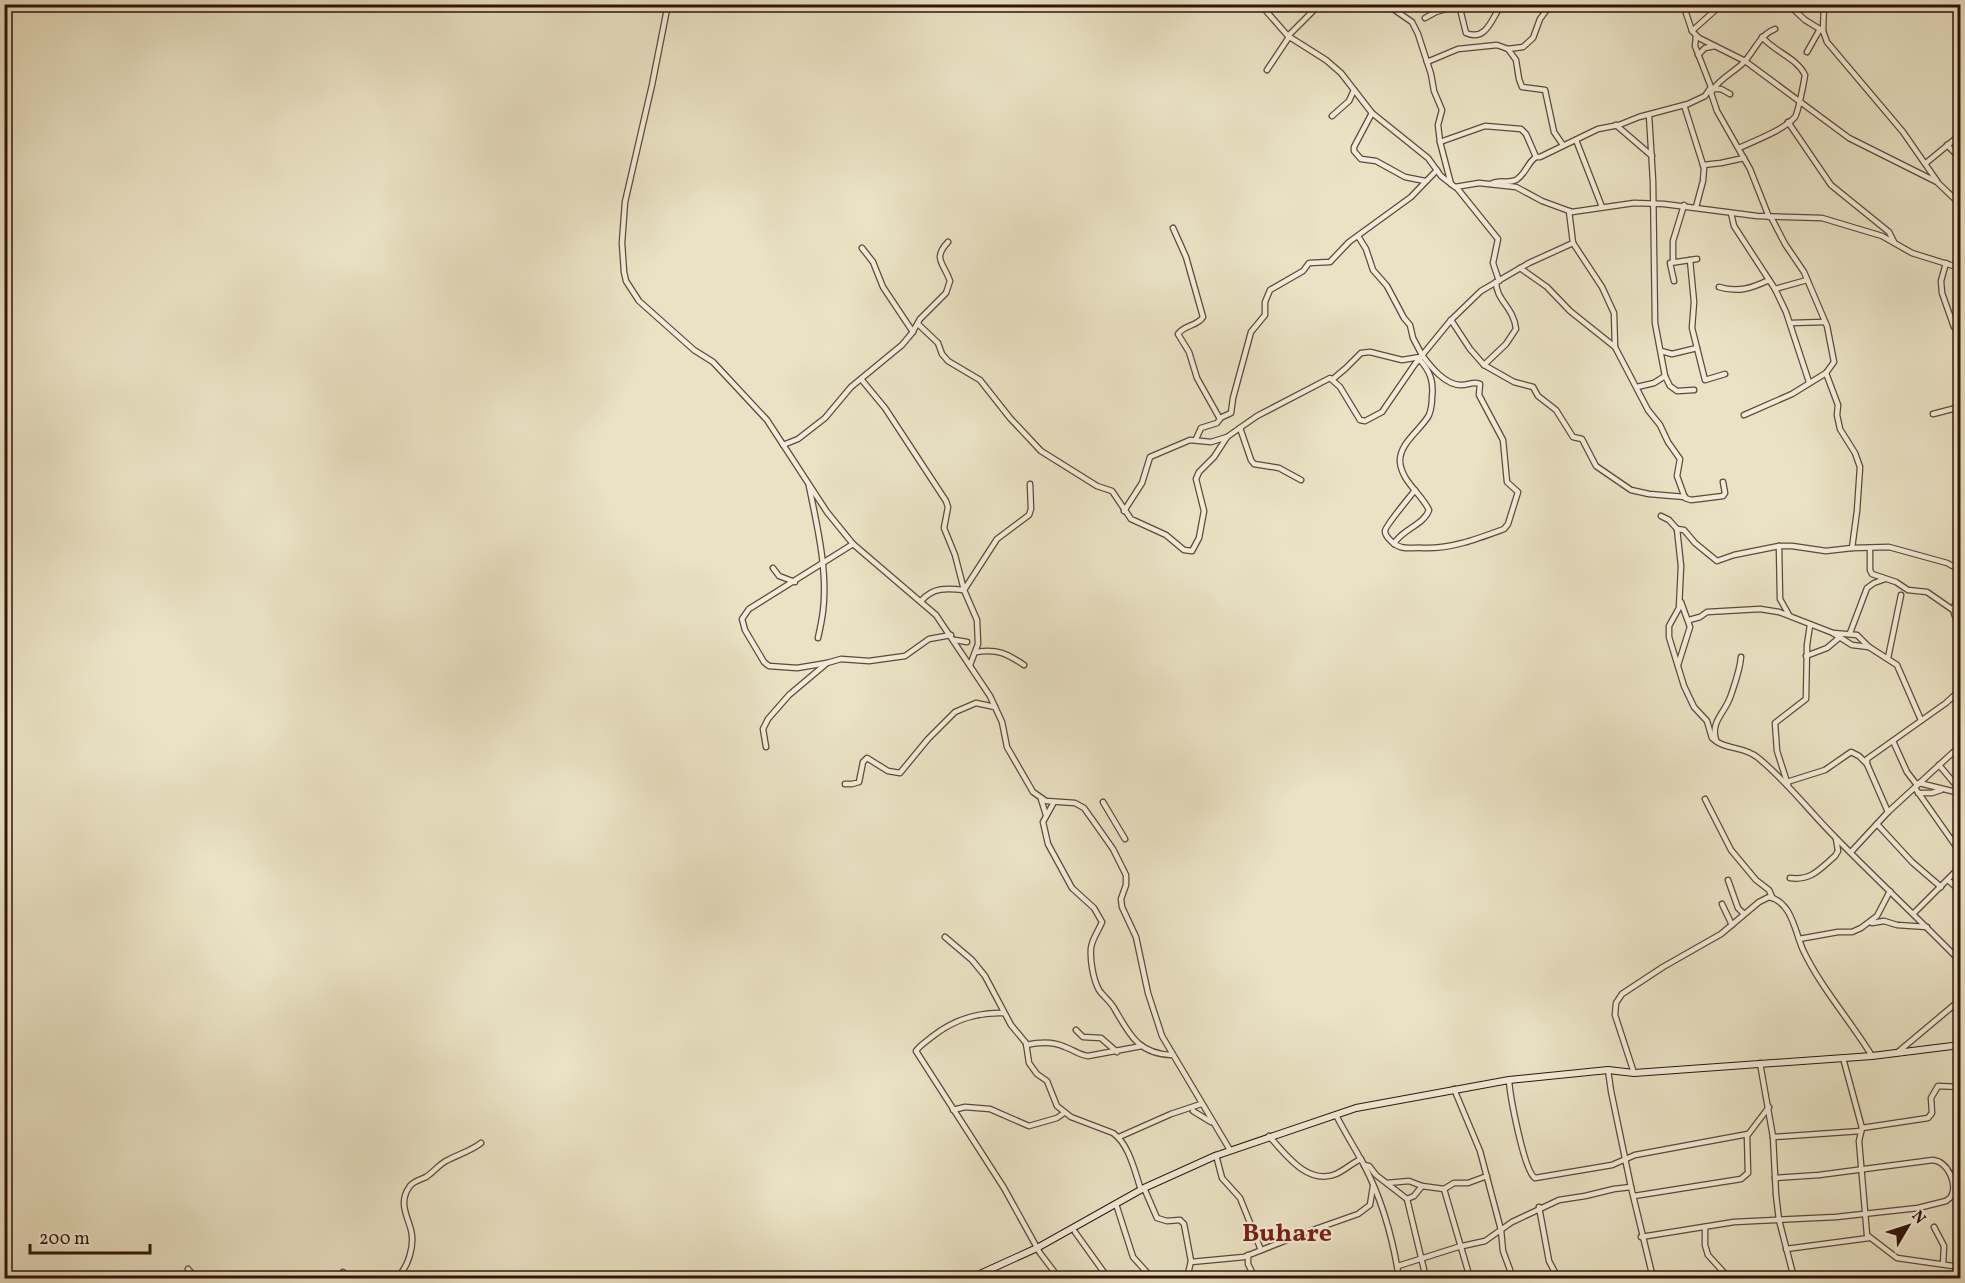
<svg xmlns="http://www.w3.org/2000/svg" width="1965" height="1283" viewBox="0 0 1965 1283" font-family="Vollkorn,serif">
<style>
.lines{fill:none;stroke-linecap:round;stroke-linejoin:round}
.minor-casing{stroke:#5f4838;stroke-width:7}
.secondary-casing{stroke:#311409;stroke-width:8}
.minor{stroke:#f1ecd9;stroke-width:4.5}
.secondary{stroke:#f1ecd9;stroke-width:6}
.labels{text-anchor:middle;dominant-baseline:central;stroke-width:4.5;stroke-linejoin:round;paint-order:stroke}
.quarter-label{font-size:26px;font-weight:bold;fill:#7a1f14;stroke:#f1ecd9}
</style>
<rect width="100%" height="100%" fill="#eae2c4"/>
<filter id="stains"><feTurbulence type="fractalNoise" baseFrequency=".00333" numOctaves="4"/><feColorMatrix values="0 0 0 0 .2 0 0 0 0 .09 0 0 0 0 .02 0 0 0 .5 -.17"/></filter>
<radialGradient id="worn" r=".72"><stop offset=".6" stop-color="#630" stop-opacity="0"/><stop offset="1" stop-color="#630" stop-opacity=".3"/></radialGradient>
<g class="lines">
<defs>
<g id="minor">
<path d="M668,4l-16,81 -27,117 -3,41 2,29 2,9 13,20 55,49 19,12 54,58 60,92 26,32 83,71 54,81 12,26 5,25 26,45 13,9 29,2 9,5 10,14 19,27 13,26v10l-5,14 1,8 14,30 12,56 14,43 68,114"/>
<path d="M1260,4l28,32 38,24 15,13 31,40 56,45 13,18 14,11 24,-4 37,4 26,14 30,11 62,-9 30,1 93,12 65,2 60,18 30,17 48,15"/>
<path d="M1386,4l26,18 6,12 13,40 3,17 8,19 -4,15 2,17 11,42"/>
<path d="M1467,4h17"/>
<path d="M1683,4l9,27 7,7 46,23 104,77 88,44 23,22"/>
<path d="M1784,4l7,3 14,13 18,11"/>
<path d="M1824,4l-1,27 4,11 76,90 34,49"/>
<path d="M1459,5l7,28c21,9 26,-16 36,-29"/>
<path d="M1425,18l11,-6 24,-7"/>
<path d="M1692,31l30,-27"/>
<path d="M1288,36l32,-32"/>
<path d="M1508,49l8,11 3,19 3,8 23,3 9,42 9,13"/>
<path d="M1807,52l13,-23"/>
<path d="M1698,55l7,-7 10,-2"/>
<path d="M1427,62l31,-13 39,-4 11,4 15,-2 10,-9 7,-19 11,-15"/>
<path d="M1267,70l22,-33"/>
<path d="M1712,89h9l9,5"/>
<path d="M1710,90l7,21 33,58 19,48"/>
<path d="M1712,91c8,-13 21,-18 31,-28 12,-12 16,-28 32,-34"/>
<path d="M1684,105l20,63 -1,13 -7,26"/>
<path d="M1372,113l-18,34v4l7,8 15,2 29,16 20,4"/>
<path d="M1649,115l4,66 2,142 10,53 5,10 7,5 17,-1"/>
<path d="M1332,116l17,-15 5,-11"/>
<path d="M1788,122l43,63 58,47 5,10"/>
<path d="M1616,125l36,31"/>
<path d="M1576,140l26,67"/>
<path d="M1440,142l45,-16 36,3 5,5 10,23h4l58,-28 21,-4 20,-8 49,-13 17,-8 6,-9 -16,-41 1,-10"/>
<path d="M1947,145l13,13"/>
<path d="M1739,148c15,-7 45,-18 56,-31 3,-4 9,-35 10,-42 -8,-17 -30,-23 -43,-38"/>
<path d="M1926,163l34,-28"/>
<path d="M1703,165l18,-2 23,-5"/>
<path d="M1491,184c9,-5 16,0 25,-4 10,-6 11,-17 20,-23"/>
<path d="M1457,188l41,51 -5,24 6,18"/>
<path d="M1731,213l3,13 41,63 11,23 23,70"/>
<path d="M1173,228l13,29 17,60c-5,9 -19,8 -25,17l11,18 8,26 23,41 -3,4 -16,5 -5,11"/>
<path d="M1358,236l8,13 7,21 14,16 17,32 6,7 3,13 9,17"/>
<path d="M1573,243l29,44 12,26 1,34 33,63 12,15 8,17 12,17 -3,17 8,22 6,2 32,-4 2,-3 -2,-11"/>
<path d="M862,248l11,14 10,25 30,45"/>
<path d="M1690,260l4,42 -2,26 13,52 20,-6"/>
<path d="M1673,262v-21l11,-36"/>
<path d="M1946,263l-5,18 1,12 12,34 6,8"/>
<path d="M1520,268l27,19 23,24 45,36"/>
<path d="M1674,281l-4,-18 27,-4"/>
<path d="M1719,287c19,6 33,1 50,-7"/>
<path d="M1775,289l32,-9"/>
<path d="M1451,320l19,29 14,16 30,17 19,5 5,9 18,14 17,27 9,2 14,27 35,24 18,4 36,3"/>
<path d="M1791,323l34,-1"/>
<path d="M918,324l20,19 4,11 6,7 32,19 30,38 31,33 56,35 15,5 19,28 35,16 18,15 8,1 7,-13 5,-27 -8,-32 3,-7 15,-15 13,-20 30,-21 73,-38 10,9 20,33 5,1 17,-9 33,-48 36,-44 30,-29 48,-28 44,-20 -4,-32"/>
<path d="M1661,351l11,3 25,-6"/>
<path d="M1484,365l22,-21 10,-15c-2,-21 -20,-29 -20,-47"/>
<path d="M1826,373l12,32 -1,10 3,14 15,24 5,14 -3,44 -5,37"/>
<path d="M861,379l24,29 61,93 2,6 -4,21 11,27 9,35 13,30 1,24 -8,21"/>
<path d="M1333,379l13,-11 15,-15 9,-1 32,8 18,-3"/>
<path d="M1637,387l17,-4 11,-7"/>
<path d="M1933,414l27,-7"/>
<path d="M1744,415l48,-21 34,-21 8,-11 -7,-36 -23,-54 -19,-28 -14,-27"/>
<path d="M1220,418l11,-5 2,-15 18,-66 14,-17v-13l5,-12 33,-19 6,-8 21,-1 19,-20 62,-45 26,-27"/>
<path d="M1240,428l11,32 3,4 25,4 22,12"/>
<path d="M783,445l15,-6 27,-21 26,-31 51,-42 10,-12 8,-14 26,-26 4,-12c-6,-18 -18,-22 -2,-39"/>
<path d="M809,486c8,39 19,85 14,125 -1,9 -3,18 -5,27"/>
<path d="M1415,490c-5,7 -30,36 -30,41 0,5 4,8 7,11 10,9 19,5 31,6 28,1 54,-9 81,-19l4,-5 10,-32 -11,-10 -4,-42 -24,-45 1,-11c-7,-3 -11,1 -19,1 -16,0 -30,-18 -39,-30"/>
<path d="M1124,511l18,-28 8,-26 40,-17 21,2 16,-5"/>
<path d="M1661,516l8,4 8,9 4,37 -2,42 -10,18v11l15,49 10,21 13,14 5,17c12,12 32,8 45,19 29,23 51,53 77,79 41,42 85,83 126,125"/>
<path d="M1677,529l7,1 11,13 22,18 17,-6 45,-9h13l34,5 26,-3 37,-1 58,16 13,7"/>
<path d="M1394,544c7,-14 30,-19 35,-34 -8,-17 -27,-28 -29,-48 -1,-19 21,-32 29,-47 2,-5 3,-12 3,-18 2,-16 -2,-26 -13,-38"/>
<path d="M1779,546l1,53 9,16"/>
<path d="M1870,548v22l2,4 24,8 12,8 19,2 26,18"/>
<path d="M773,568l6,8 16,6"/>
<path d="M1960,592c-5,12 -11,21 0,31"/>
<path d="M921,601c12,-14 26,-13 43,-11l33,-51 32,-24 2,-6 -1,-25"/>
<path d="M1689,620l11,-3 7,-5 53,-3 19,3 54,21 19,12 17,2 28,18 24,55"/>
<path d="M1833,633l24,2 12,12"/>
<path d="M1850,633l17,-45 7,-5 11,-4"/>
<path d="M955,640l12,2"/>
<path d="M976,652c22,-3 30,1 48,13"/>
<path d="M1806,656l21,-8 13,-11"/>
<path d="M1888,658l13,-63"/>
<path d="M827,663l-30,5 -28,-2 -5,-4 -19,-32 -3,-11 7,-10 104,-65"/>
<path d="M1678,665l12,-38 -9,-25"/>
<path d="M1716,740c-6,-19 10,-28 15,-45 4,-12 9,-25 10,-38"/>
<path d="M1893,741l14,31 10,13"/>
<path d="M766,747l-3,-18 5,-10 21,-24 38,-32 14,-4 28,2 36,-5 24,-17 22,-4"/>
<path d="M1939,765l21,25"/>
<path d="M1787,782l38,-12 26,-18 8,4 8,8"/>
<path d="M1919,783l41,10"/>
<path d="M845,784h7l7,-2 4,-20 4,-4 21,13 12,2 28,-34 27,-27 21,-9 19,4"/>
<path d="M1788,785l-11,-34 -2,-28 31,-24 1,-54 3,-20"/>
<path d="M1915,788l45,64"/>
<path d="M1918,793h14l9,-3"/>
<path d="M1041,799l5,16"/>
<path d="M1705,799l26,51 25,30 13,10 3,7"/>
<path d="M1054,802l-11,20 5,22 24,44 22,20 8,14c-3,8 -10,17 -11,26 -1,12 2,31 8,42 4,6 11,11 15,18 15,25 23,46 58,47"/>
<path d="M1103,802l22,37"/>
<path d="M1888,812l-21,-48v-5l79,-56 14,-13"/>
<path d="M1877,824l35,38 29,25"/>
<path d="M1851,852l37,-40 72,-66"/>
<path d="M1790,878c21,3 30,-9 45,-22l3,-5 -2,-12"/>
<path d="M1728,880l10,28 6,6"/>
<path d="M1948,880l12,11"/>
<path d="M1722,904l10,21"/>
<path d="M1914,913l46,-46"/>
<path d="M1872,923l12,-2 13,4 30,2"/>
<path d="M945,937l27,23 13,16 26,49 15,18 3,20 8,11 10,7 10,25 14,11 42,16c16,11 22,39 28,57"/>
<path d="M1799,939l39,-7h14l9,-4 16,-12 13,-25"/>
<path d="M1004,1013c-27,-1 -49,6 -71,23 -6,5 -13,9 -17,15l88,137 36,65 19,25"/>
<path d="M1076,1030l7,7 18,1 16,14"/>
<path d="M1026,1045c13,-3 27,-4 39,2 9,3 14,8 23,9l54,-10"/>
<path d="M1959,1045l-2,-19 3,-25"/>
<path d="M1898,1052l62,-52"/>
<path d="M1843,1058l19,70 -3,13 8,94 30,23 63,9"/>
<path d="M1760,1063l13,74 3,58 3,25 15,58"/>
<path d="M1608,1070l3,21 20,96 22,91"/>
<path d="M1634,1073l-19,-58 1,-12 6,-9 41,-27 58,-33 38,-32 10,-5c23,5 26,35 34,53 18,38 47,70 69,106"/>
<path d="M1509,1080c1,16 15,91 26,98l77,-13 23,-10 113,-21"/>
<path d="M1454,1089l26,62 21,79 2,21 10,27"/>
<path d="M953,1110l12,-3 25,2 39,17 28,-8 7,-5"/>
<path d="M1193,1111l18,11"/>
<path d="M1336,1115c8,16 18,32 27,48 19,36 30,76 36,115"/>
<path d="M1862,1128l66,-10 4,-5 -1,-15 7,-12 22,1"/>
<path d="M1269,1136c16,18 39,50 67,38 9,-4 16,-11 25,-15"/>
<path d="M1119,1137l52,-23 30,-10"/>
<path d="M1773,1137l88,-6"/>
<path d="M1216,1155l6,23 18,20 21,52"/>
<path d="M1364,1165l5,1 7,9 31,24 7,-3 8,-10 22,3 26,89"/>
<path d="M1387,1183l22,-2 13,5"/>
<path d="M1144,1188l13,30 10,3 13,-1 4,4 7,37 -4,17"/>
<path d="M1444,1189l10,-6h14l19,-7"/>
<path d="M1634,1196l107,-17 7,-6 -1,-37 22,-29"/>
<path d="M1407,1199l19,79"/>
<path d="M1116,1204l17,53 19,21"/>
<path d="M1539,1207l10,54 9,17"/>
<path d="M1705,1227v18l3,10 21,23"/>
<path d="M1934,1227l10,19 -1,18"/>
<path d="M1075,1232l33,46"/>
<path d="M1641,1237l93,-15 102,-5 82,-9 28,-7 5,-4c7,-13 -3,-35 -18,-37l-114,15 -44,3"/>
<path d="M1786,1249l83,-11"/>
<path d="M1248,1255v9l7,14"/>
<path d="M1191,1262l53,-5 63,-25 51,-18 12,-9 3,-19"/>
<path d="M1398,1266l60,-19 27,-6 27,-19 47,-22 26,-4 29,-7 17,-2"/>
<path d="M188,1269l8,9"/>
<path d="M341,1278l2,-6"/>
<path d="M397,1278c11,-11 18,-32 14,-48 -4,-15 -13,-28 -1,-44 4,-5 10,-6 16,-9 8,-5 13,-13 22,-17 11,-6 23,-9 33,-17"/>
</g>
<path id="secondary" d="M971,1278l66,-30 107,-60 71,-32 141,-48 153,-28 99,-10 26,3 238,-17 88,-11"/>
</defs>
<use href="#minor" class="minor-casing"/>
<use href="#secondary" class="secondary-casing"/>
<use href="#minor" class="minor"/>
<use href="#secondary" class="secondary"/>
</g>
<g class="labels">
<g class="quarter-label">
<text x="1287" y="1234">Buhare</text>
</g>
</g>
<rect width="1965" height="1283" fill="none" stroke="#eae2c4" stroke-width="24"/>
<rect x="6" y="6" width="1953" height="1271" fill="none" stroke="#311409" stroke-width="3"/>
<rect x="12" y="12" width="1941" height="1259" fill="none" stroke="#311409" stroke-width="1.5"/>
<g transform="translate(1908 1226) rotate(51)" stroke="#f1ecd9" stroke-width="4.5" paint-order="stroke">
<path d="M0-4.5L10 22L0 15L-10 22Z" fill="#311409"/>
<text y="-9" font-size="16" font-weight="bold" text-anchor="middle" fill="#311409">N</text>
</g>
<path d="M30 1244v9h120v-9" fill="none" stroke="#311409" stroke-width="3"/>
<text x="39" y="1244" font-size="18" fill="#311409" stroke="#f1ecd9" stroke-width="4.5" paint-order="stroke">200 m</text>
<rect width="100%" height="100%" filter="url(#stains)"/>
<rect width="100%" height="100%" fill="url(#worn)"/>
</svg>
